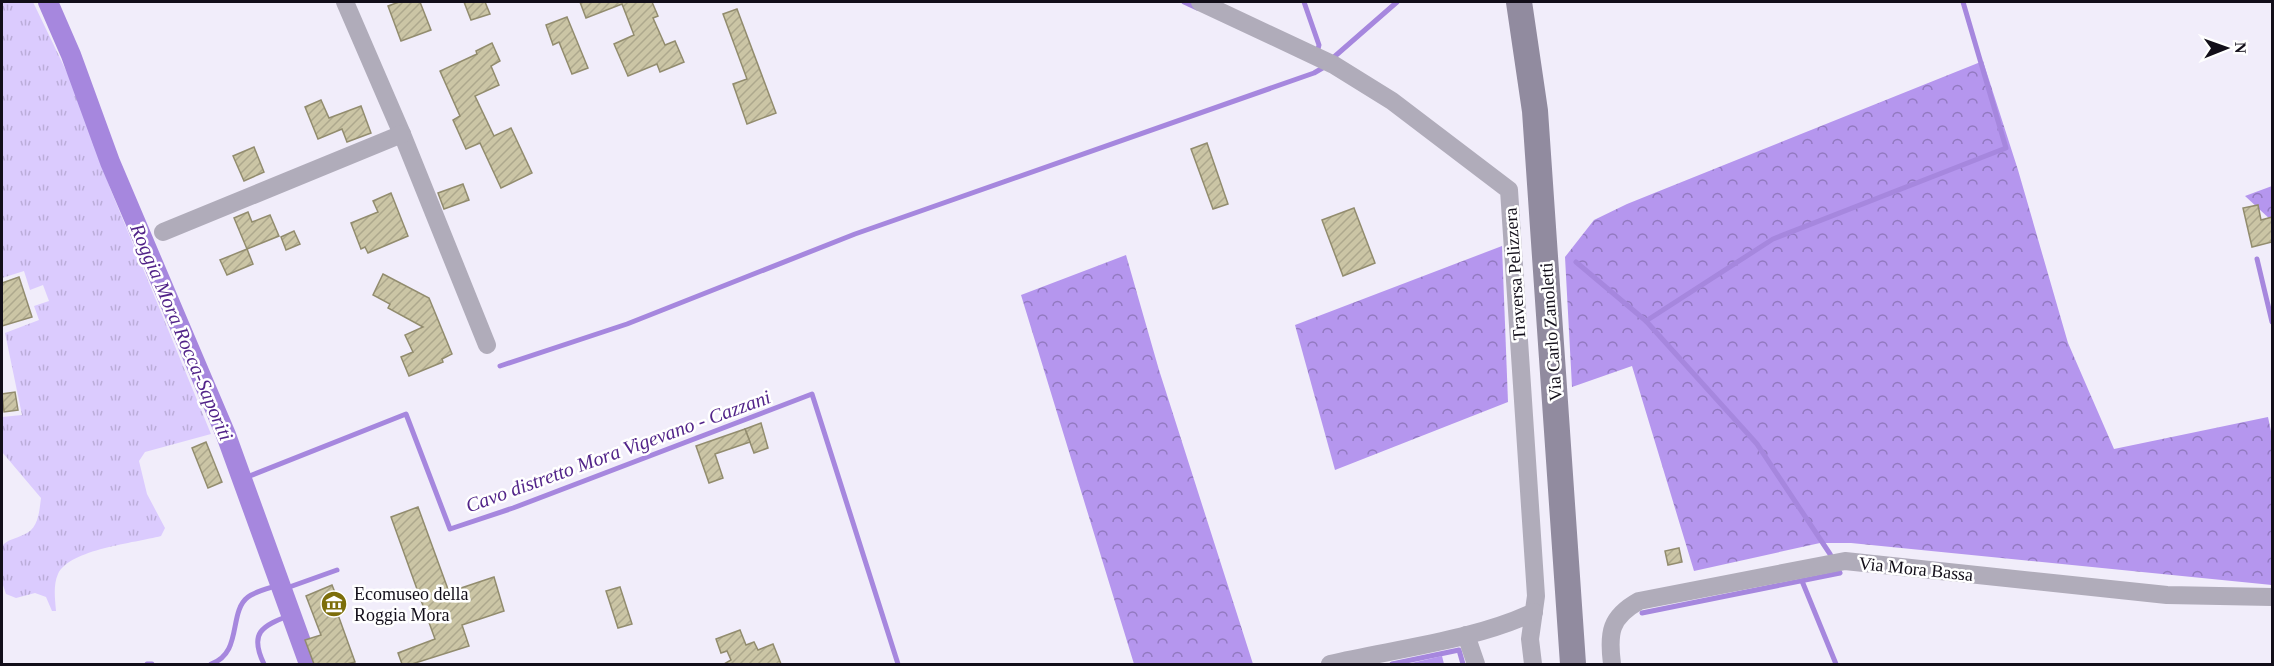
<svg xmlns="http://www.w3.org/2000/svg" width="2274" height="666" viewBox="0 0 2274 666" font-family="Georgia,serif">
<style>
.grass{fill:url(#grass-tufts)}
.forest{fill:url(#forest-crowns)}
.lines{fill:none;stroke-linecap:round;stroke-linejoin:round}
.stream{stroke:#a687de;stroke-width:5}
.canal{stroke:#a687de;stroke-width:20}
.building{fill:url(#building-hatch);stroke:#928c6e;stroke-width:1.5}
.street{stroke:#b0acba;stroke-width:18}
.secondary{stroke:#918b9f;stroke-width:26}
.labels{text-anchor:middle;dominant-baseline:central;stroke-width:5;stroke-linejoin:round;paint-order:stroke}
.street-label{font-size:18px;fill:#120e19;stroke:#fff}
.poi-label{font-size:18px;fill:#120e19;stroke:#fff;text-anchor:start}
.water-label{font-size:20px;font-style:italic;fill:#522489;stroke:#fff}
</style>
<defs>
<pattern id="grass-tufts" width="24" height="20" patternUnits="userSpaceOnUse" patternTransform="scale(1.5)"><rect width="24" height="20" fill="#dbcbfe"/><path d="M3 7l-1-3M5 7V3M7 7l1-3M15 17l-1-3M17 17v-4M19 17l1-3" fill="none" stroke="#bbadd9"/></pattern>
<pattern id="forest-crowns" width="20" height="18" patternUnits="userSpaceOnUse" patternTransform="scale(1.5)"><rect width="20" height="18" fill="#b596ee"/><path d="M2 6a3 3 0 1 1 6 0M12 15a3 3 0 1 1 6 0" fill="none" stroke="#9279c0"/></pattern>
<pattern id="building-hatch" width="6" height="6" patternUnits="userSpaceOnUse" patternTransform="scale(1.5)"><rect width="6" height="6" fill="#cbc5a5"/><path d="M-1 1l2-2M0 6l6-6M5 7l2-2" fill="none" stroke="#ada88d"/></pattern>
</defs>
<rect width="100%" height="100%" fill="#f1edfa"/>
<path class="grass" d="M2,2h31l40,83 37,103 101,246 -66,18 -6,9 8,33 18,34 -4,8c-26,7 -91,13 -103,38 -5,11 -3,25 -2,37h-4l-6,-14 -11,-4 -19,5 -10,-4 -4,-12v-36c6,-7 13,-7 21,-11 16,-6 16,-23 18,-37l-39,-46v-35l20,-2 -17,-82 34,-13 -5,-14 15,-5 -6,-16 -13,5 -6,-19 -22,7z"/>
<g class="forest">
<path d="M1983,61l35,109 50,173 46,106 154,-32 4,19v149l-421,-42h-31l-126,28 -62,-205 -60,21 -7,-130 29,-37 33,-16z"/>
<path d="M2272,186v35l-27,-25z"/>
<path d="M1502,246l6,156 -173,68 -40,-145z"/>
<path d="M1126,255l33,115 94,294h-119l-113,-369z"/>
<path d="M1442,656l2,8h-37z"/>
</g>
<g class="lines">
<g class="stream">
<path d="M1184,2l13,6"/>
<path d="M1304,2l15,43 -1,4"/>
<path d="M1334,57l63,-55"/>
<path d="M2257,259l15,63"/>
<path d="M1576,262l70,59 111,123 73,110 10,19 -198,40"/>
<path d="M1646,321l127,-82 233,-91 -43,-146"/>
<path d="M500,366l127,-42 228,-90 459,-161 12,-7"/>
<path d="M242,479l164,-65 44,115 63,-21 299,-114 86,270"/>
<path d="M1802,581l34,83"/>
<path d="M281,590l56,-20"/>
<path d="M147,664h5"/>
<path d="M211,664c32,-11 17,-52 37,-67 8,-6 22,-9 31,-12"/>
<path d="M264,664c-15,-31 -3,-38 27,-49"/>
<path d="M1392,664l67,-14 4,14"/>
</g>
<path class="canal" d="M48,2l23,53 39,107 116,273 83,229"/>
</g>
<g class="building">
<path d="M399,2h21l11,28 -30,11 -13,-35z"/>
<path d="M464,2h21l5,12 -19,6z"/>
<path d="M580,2h72l6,14 -5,2 12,27 10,-4 9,21 -24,10 -3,-8 -29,12 -14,-32 20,-9 -12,-31 -36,14z"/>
<path d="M737,9l39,104 -29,11 -14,-40 14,-5 -24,-65z"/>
<path d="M567,17l21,51 -16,6 -13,-32 -6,3 -7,-20z"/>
<path d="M492,43l8,18 -9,5 8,19 -24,11 19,40 17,-8 21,45 -31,15 -21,-45 -14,6 -13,-29 7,-4 -20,-45 37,-17 -1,-3z"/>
<path d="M321,100l8,18 32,-12 10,27 -24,9 -5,-13 -24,10 -13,-32z"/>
<path d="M1207,143l21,61 -15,5 -22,-60z"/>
<path d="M254,147l10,25 -20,9 -11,-25z"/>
<path d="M463,184l6,16 -25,9 -6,-16z"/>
<path d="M391,193l17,43 -40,17 -3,-6 -4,2 -10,-26 27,-11 -5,-11z"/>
<path d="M2258,205l3,15 11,-3v25l-20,5 -9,-39z"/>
<path d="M1354,208l21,55 -32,13 -21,-56z"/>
<path d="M248,212l4,10 18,-7 9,21 -32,13 6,15 -26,11 -7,-15 27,-11 -13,-31z"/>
<path d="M294,231l6,13 -14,6 -5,-13z"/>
<path d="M383,274l46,24 23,56 -10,5 1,3 -34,14 -8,-19 12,-5 -8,-17 18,-8 -35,-19 2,-4 -17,-9z"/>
<path d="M19,277l13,40 -30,9v-43z"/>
<path d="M15,392l3,18 -14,2 -2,-18z"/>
<path d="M761,423l7,25 -14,5 -9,-24z"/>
<path d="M745,429l5,13 -35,12 8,24 -14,5 -13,-37z"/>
<path d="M206,442l16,40 -14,6 -16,-40z"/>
<path d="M418,507l31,85 45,-15 10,34 -42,14 7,21 -57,18h-10l-4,-11 37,-14 -44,-122z"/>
<path d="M1679,548l3,14 -14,3 -3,-14z"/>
<path d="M332,585l10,25 -5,2 18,50 -8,2h-33l-9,-24 16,-5 -15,-39z"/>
<path d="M620,587l12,37 -14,4 -12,-37z"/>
<path d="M740,630l6,15 8,-3 4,8 15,-6 8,20h-57l7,-4 -4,-9 -6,2 -5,-14z"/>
</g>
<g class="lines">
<g class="street">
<path d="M345,2l57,132 85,211"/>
<path d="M1200,2l134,63 58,36 117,89 27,406 -6,43 3,25"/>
<path d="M163,232l239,-98"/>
<path d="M1466,635l10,29"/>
<path d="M1330,664c65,-15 145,-24 204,-52"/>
<path d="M1612,664c-4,-31 -2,-47 27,-63l206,-40 322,34 105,2"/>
</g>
<path class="secondary" d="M1519,2l16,109 38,553"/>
</g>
<defs>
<symbol id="museum-disc" viewBox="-11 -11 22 22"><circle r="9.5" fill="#7d6e0a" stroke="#fff"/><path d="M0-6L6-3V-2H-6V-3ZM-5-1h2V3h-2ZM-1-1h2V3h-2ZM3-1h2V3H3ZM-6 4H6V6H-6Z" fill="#fff"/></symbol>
</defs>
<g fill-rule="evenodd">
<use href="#museum-disc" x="319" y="589" width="30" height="30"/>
</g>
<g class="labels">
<g class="street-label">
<text transform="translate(1515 274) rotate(-94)">Traversa Pelizzera</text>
<text transform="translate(1551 332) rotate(-94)">Via Carlo Zanoletti</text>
<text transform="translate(1916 569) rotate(6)">Via Mora Bassa</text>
</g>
<g class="poi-label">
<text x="354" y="594">Ecomuseo della<tspan x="354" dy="21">Roggia Mora</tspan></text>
</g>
<g class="water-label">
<text transform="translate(182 332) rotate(67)">Roggia Mora Rocca-Saporiti</text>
<text transform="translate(618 451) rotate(-20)">Cavo distretto Mora Vigevano - Cazzani</text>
</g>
</g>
<rect width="2274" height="666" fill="none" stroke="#120e19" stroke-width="6"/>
<g transform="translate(2226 48) rotate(89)" stroke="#ffffff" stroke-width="4.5" paint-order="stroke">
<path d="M0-4.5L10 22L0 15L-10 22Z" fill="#120e19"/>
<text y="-9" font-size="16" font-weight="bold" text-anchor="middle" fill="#120e19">N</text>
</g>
</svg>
